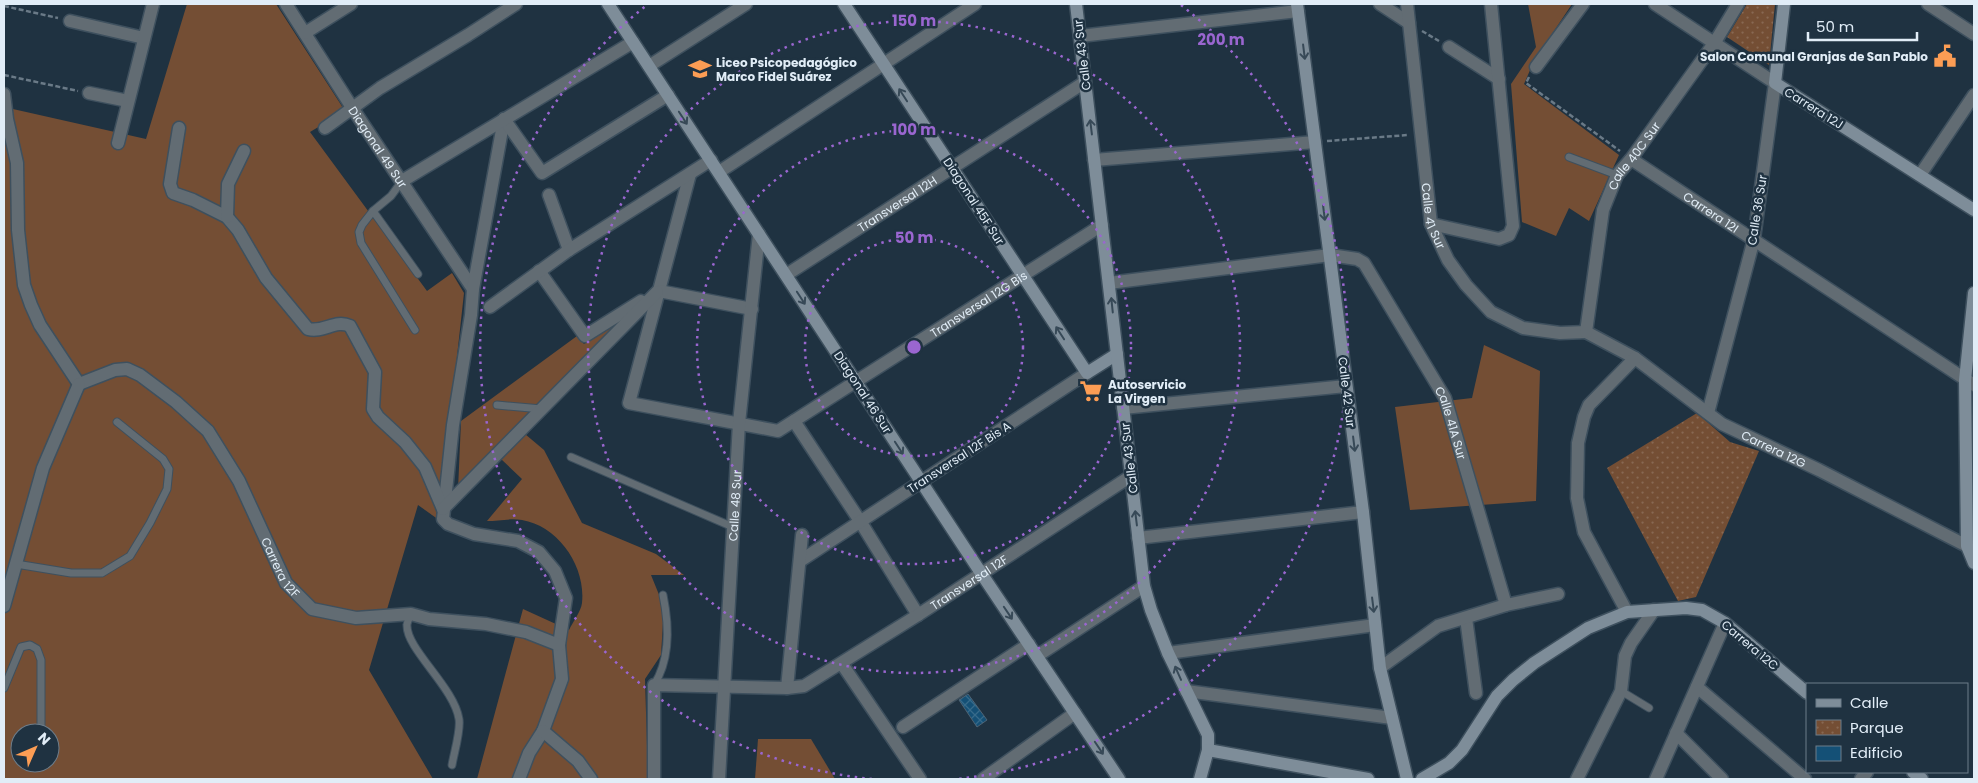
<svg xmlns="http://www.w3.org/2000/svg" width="1978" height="783" viewBox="0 0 1978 783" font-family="Poppins,sans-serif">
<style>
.grass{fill:#744e34;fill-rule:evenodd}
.park{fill:url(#park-dots)}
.building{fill:url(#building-cross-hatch);stroke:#4e6374}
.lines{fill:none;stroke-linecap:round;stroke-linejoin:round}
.lane-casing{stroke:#3e505e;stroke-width:9}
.street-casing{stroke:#3e505e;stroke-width:15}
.secondary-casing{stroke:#3e505e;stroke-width:15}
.path{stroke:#6a7a87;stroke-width:2.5;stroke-dasharray:5 2.5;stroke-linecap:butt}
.lane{stroke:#626c73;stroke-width:7}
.street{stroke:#626c73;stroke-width:12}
.secondary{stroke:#7e8d99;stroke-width:12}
.oneway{stroke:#374957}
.ring{fill:none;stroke:#9a66d0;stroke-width:2.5;stroke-dasharray:2.5 5}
.labels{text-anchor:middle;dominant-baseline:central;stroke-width:5;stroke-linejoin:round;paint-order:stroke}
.street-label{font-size:12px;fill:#e1edf7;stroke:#1f3241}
.poi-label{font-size:12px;font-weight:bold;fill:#e1edf7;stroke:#1f3241;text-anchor:start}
.centre{fill:#9a66d0;stroke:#1f3241;stroke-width:2.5}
.ring-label{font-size:15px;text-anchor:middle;font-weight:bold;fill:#9a66d0;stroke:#1f3241;stroke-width:5;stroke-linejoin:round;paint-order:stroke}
</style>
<defs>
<pattern id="park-dots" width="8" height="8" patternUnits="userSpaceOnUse" patternTransform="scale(1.25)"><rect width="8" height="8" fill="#744e34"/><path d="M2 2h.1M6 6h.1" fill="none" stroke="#886852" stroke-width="1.8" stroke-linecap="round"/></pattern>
<pattern id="building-cross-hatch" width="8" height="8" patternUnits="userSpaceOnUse" patternTransform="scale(1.25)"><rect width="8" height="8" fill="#145076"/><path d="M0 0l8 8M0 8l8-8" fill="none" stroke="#366a8a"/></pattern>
</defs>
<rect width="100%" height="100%" fill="#1f3241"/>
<g class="grass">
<path d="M187,4h89l69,107 -35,21 117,159 25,-18 12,20 -25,227 -21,-15 -49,165 64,109h-429v-672l142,32zM20,733h30v30h-30z"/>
<path d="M1528,4h44l-38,57 -10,23 95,71 -30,66 -20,-13 -13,28 -34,-14 -11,-138 25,-37z"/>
<path d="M629,314l-171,176 3,-69 116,-85 7,8z"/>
<path d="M1484,345l56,26 -4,130 -126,9 -15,-103 77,-9z"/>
<path d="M525,434l19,16 38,73 74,31 28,21h-33l13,32 -3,48 -16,24 3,100h-171l46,-170 46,21c4,-8 12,-19 13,-27 4,-37 -24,-77 -60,-83 -11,-2 -24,1 -35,1l35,-42 -21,-20z"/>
<path d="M758,739h53l24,40h-80z"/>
</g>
<g class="park">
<path d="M1747,4h28l-6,61 -42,-28z"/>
<path d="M1697,413l33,29 29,9 -63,146 -18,4 -71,-133z"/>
</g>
<path class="building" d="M968,694l19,26 -10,7 -18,-27z"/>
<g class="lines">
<defs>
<g id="lane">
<path d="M1569,157l48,18"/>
<path d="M402,181l-11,15 -18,15 -11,14 -3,7 2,11 54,87"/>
<path d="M373,211l45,63"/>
<path d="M497,405l45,4"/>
<path d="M571,457l162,70"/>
<path d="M16,564l55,9h31l28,-17 20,-33 17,-34 2,-20 -6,-10 -46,-37"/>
<path d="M411,614c-1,3 -4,8 -4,11 -1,24 47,62 52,94 2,11 -5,34 -7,46"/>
<path d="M654,685c17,-27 15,-61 9,-90"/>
<path d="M4,688l17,-41 9,-2 7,4 4,11v73"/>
<path d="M1621,691l28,17"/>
</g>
<g id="street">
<path id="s1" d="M286,4l67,105 120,180"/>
<path d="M1380,4l29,19"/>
<path id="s2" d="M1407,4l24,220 17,36 18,25 25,27 32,16 37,5 26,-1"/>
<path d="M1655,4l120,79 -21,156 -46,174"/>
<path d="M1928,4l46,30"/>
<path d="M70,21l74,17"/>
<path d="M305,33l46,-29"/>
<path d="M1080,36l218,-25"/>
<path d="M1449,47l50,32"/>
<path d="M649,66l97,-62"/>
<path d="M1536,67l47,-63"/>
<path d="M89,93l39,8"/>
<path d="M4,94l3,25 10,44 1,67 6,55 7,20 9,20 39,59"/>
<path d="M504,119l-31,170 -2,26 -18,110 -10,94 5,5 26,10 44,7 21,11 16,19 11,27 -7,47 3,34 -19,52 -14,22 -10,26"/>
<path d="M504,119l38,54 126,-78"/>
<path d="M179,128l-9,56 3,9 20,7 34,17 11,13 28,48 42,51c16,4 27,-10 42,-3l25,46 -2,37 5,8 27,25 20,25 18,42"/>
<path d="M325,128l55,-40 88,-53 48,-31"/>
<path d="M118,143l35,-139"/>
<path id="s3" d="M1631,159l343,226"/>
<path d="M1094,160l221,-18"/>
<path d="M719,172l256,-168"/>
<path id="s4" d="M690,174l-61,229 149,28 324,-206"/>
<path d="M1920,175l54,-80"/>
<path d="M402,181l231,-139"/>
<path d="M549,195l20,55"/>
<path d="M227,217l1,-33 16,-33"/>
<path d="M1431,224l68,15 10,-4 4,-9 -22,-222"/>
<path d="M539,271l46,65 56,-35"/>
<path id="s5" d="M786,275l299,-193"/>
<path id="s6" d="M1109,283l221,-28 27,4 7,4 81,135 61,207"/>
<path d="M659,291l93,18"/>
<path d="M490,307l79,-57 142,-90"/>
<path id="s7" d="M1586,332l49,26 87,66 97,46 148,76 7,1"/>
<path id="s8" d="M1586,332l17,-122 14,-35 14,-16 84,-117 23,-38"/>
<path id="s9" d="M79,384l36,-14 12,-1 13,6 36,27 32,29 31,50 47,102 26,26 44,9 55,-4 18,5 57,5 40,8 33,13"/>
<path d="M1123,408l223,-22"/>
<path d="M794,421l66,100 58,94"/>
<path d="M443,509l214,-217"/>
<path d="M1138,538l225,-26"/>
<path d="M800,561l287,-188"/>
<path d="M4,606l39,-138 36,-84"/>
<path d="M1627,612l-43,-80 -7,-34 1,-55 6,-26 5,-12 46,-47"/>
<path d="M1466,618l10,75"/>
<path d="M1168,653l207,-28"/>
<path d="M1037,656l107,-70"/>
<path d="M842,664l78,115"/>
<path d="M1380,668l58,-42 68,-21 52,-11"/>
<path d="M1697,687l108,92"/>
<path d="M787,688l15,-153"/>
<path d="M1186,691l206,27"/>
<path d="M903,727l126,-83"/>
<path d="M543,731l35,30 13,18"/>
<path d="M1676,733l46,46"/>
<path id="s10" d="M654,779v-94l133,3 17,-2 114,-71 213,-139"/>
<path id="s11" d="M719,779l20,-356 20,-189"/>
<path d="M983,779l92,-66"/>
<path d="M1577,779l44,-88 4,-35 6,-13 23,-33"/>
<path d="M1656,779l69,-156"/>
<path d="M1861,779l6,-7"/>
</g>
<g id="secondary">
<path d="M608,4l373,569 138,206"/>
<path d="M844,4l243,369 30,-19"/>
<path d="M1076,4l68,582 7,24 17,43 40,82v15l-8,29"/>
<path d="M1297,4l66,508 17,156 27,111"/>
<path d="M1784,4l-9,79 199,127"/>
<path d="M1974,293l-9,87 2,166 7,17"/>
<path d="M1208,750l160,29"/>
<path d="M1913,772l9,7"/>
<path d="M1422,779l27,-16 13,-13 35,-54 16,-16 21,-17 54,-35 39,-16 59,-4 16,2 23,13 82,70"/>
</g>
</defs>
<use href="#lane" class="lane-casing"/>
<use href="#street" class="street-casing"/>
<use href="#secondary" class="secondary-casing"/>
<g class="path">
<path d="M4,6l54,12"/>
<path d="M1422,31l17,10"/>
<path d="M4,75l74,16"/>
<path d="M1529,77l-3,6 94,68"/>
<path d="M1327,141l81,-6"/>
</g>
<use href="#lane" class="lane"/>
<use href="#street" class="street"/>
<use href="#secondary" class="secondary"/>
</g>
<defs><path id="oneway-shaft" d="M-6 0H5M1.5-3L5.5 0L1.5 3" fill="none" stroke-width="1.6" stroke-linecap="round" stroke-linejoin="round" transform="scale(1.25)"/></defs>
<g class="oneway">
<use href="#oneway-shaft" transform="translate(1304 52) rotate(83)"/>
<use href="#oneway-shaft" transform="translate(903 95) rotate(-123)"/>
<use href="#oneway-shaft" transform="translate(683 118) rotate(57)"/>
<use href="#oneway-shaft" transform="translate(1091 127) rotate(-97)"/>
<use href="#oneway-shaft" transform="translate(1324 213) rotate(83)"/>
<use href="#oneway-shaft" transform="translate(801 298) rotate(57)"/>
<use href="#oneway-shaft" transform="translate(1112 305) rotate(-96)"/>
<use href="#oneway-shaft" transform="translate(1060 333) rotate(-123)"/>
<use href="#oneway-shaft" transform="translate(1354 444) rotate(83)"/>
<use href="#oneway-shaft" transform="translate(899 448) rotate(57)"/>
<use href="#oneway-shaft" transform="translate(1136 518) rotate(-97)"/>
<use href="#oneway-shaft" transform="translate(1373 605) rotate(83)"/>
<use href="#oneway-shaft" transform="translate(1008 613) rotate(56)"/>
<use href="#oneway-shaft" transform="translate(1178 673) rotate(-114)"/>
<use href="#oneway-shaft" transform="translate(1099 748) rotate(56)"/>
</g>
<g class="ring">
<circle cx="914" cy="347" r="109"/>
<circle cx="914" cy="347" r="217"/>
<circle cx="914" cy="347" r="326"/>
<path d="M872 779A434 434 0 0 1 647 5M1181 5A434 434 0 0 1 956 779"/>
</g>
<defs>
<symbol id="civic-bare" viewBox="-9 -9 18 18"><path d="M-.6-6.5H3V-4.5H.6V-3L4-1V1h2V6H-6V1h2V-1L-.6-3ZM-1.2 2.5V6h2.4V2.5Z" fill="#fc9d54" stroke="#1f3241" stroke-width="2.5" paint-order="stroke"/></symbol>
<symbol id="school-bare" viewBox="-9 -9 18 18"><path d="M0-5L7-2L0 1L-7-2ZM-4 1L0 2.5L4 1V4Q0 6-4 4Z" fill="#fc9d54" stroke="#1f3241" stroke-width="2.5" paint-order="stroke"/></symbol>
<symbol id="supermarket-bare" viewBox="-9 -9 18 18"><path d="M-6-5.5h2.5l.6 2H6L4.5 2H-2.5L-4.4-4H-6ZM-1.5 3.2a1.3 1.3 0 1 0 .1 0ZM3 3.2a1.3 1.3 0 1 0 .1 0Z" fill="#fc9d54" stroke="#1f3241" stroke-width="2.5" paint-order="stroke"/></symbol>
</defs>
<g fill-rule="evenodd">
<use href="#civic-bare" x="1929" y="40" width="32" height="32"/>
<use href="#school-bare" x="684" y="53" width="32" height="32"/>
<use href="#supermarket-bare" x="1075" y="375" width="32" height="32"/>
</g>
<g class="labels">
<g class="street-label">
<text transform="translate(1082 55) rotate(-97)">Calle 43 Sur</text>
<text transform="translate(1814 108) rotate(32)">Carrera 12J</text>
<text stroke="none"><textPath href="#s1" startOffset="170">Diagonal 49 Sur</textPath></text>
<text stroke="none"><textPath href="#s8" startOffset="186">Calle 40C Sur</textPath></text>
<text transform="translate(974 201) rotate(57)">Diagonal 45F Sur</text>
<text stroke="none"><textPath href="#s5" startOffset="132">Transversal 12H</textPath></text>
<text transform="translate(1757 210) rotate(-81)">Calle 36 Sur</text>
<text stroke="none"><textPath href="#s3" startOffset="96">Carrera 12I</textPath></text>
<text stroke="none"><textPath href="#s2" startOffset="214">Calle 41 Sur</textPath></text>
<text stroke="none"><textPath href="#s4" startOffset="626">Transversal 12G Bis</textPath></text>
<text transform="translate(863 392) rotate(57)">Diagonal 46 Sur</text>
<text transform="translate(1347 392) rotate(83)">Calle 42 Sur</text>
<text stroke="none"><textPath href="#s6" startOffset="441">Calle 41A Sur</textPath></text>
<text stroke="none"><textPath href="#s7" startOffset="222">Carrera 12G</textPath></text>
<text transform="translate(959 457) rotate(-33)">Transversal 12F Bis A</text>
<text transform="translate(1129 458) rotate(-97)">Calle 43 Sur</text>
<text stroke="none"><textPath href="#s11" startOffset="274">Calle 48 Sur</textPath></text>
<text stroke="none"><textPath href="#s9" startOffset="308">Carrera 12F</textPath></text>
<text stroke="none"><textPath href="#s10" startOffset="439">Transversal 12F</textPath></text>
<text transform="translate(1750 645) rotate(40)">Carrera 12C</text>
</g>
<g class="poi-label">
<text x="1928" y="56" text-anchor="end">Salon Comunal Granjas de San Pablo</text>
<text x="716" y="62">Liceo Psicopedagógico<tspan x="716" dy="14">Marco Fidel Suárez</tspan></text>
<text x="1108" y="384">Autoservicio<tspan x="1108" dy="14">La Virgen</tspan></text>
</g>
</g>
<circle cx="914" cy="347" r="8" class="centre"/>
<g class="ring-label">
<text x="914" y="26">150 m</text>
<text x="1221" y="45">200 m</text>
<text x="914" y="135">100 m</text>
<text x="914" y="243">50 m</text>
</g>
<rect width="1978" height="783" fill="none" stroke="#e1edf7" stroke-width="10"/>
<rect x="1806" y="683" width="162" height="90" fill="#1f3241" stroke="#6d7d8a"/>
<rect x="1816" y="699" width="25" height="8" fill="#7e8d99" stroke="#6d7d8a"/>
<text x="1850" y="708" font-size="15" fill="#e1edf7">Calle</text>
<rect x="1816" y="720" width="25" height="15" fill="url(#park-dots)" stroke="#6d7d8a"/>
<text x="1850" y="733" font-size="15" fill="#e1edf7">Parque</text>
<rect x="1816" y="746" width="25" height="15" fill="#145076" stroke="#6d7d8a"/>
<text x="1850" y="758" font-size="15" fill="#e1edf7">Edificio</text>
<g transform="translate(35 748) rotate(45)"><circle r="24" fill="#1f3241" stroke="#6d7d8a"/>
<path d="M0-4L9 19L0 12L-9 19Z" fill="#fc9d54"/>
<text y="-8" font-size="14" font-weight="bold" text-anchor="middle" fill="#e1edf7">N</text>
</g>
<path d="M1808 32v8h109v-8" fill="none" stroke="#e1edf7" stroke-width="2.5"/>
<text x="1816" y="32" font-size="15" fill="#e1edf7" stroke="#1f3241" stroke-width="4" paint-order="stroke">50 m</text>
</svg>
